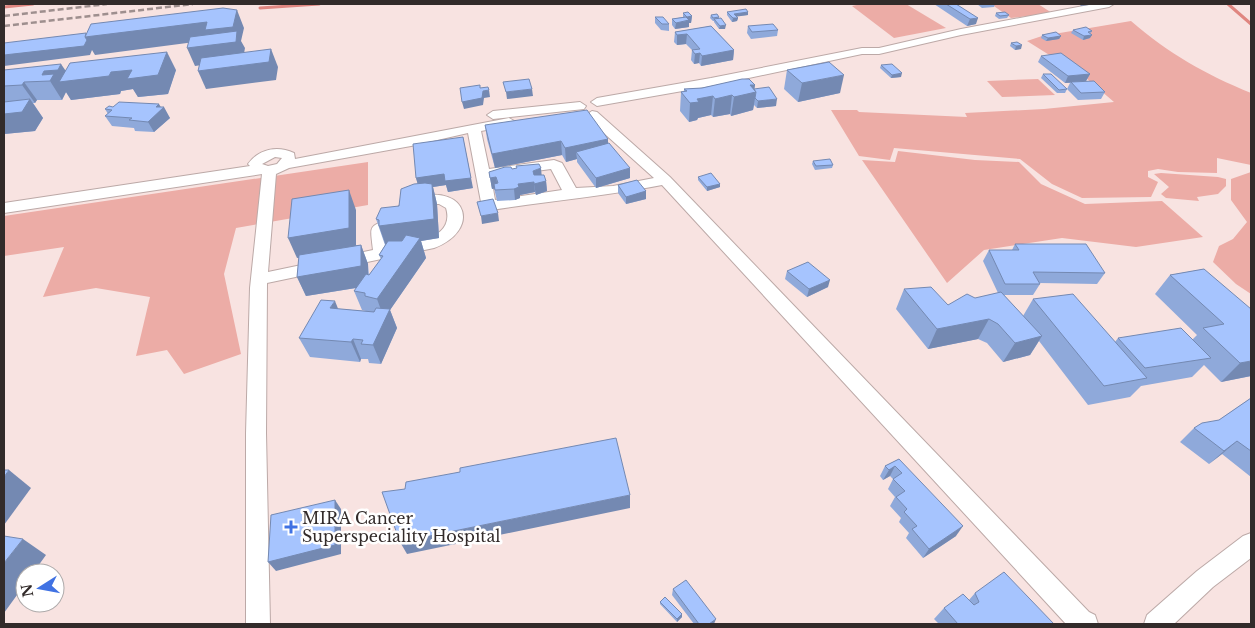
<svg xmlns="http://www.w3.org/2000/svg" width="1255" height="628" viewBox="0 0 1255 628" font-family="'Libre Baskerville',serif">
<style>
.green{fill:#ecaca6}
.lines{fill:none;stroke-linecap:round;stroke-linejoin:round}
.stream{stroke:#e08680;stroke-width:3}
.minor-casing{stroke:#bca9a7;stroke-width:2}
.minor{fill:#fff;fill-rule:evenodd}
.rail{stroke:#9e8f8e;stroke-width:2.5;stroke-dasharray:6 3;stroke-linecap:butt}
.wall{fill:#8fa9da}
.shaded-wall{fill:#7489b2}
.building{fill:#a6c4fe;stroke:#7489b2}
.poi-dot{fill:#4072e3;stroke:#fff;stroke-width:2}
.labels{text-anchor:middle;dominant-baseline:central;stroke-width:5;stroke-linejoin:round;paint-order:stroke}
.near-poi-label{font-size:16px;fill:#322b2a;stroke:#fff;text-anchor:start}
</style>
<rect width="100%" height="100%" fill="#f8e3e1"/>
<g class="green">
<path d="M861,4h45l40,24 -52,10 -42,-32z"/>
<path d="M991,4h47l14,9 -41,5z"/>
<path d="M1131,21c38,33 74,53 120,72v72l-34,-7v15l-39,-1 -20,-3 -10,2v6l10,5 -7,15 -69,1 -30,-14 -32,-25 -126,-11 -4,12 -31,-4 -28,-46h26l2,2 108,5 -2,-4 79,-4 70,-7 -28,-24 -59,-37 15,-5z"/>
<path d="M1038,79l17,16 -53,2 -15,-16z"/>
<path d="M898,151l77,9 44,2 22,22 44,20 77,-3 41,36 -67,10 -74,-9 -78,12 -37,33 -85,-123 33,2z"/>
<path d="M368,162v43l-132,23 -12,46 17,80 -57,20 -17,-24 -31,6 14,-59 -54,-9 -53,9 21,-50 -60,9v-40z"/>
<path d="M1251,172v122l-15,-10 -23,-22 6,-16 14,-7 14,-17 -16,-22v-21z"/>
<path d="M1161,173l57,4 8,2v7l-8,8 -21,3 2,4 -33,-3 -5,-4 8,-7 -15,-13z"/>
</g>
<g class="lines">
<g class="stream">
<path d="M1228,4l23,20"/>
<path d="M4,7l29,-3"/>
<path d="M260,8l59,-4"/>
</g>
<defs>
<g id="minor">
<path d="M1094,4h20l-5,3 -148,28 -82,19h-17l-151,32 -114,20 -6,-4 6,-4 114,-20 151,-30h17l82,-19z"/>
<path d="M580,102l6,4 -2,3 -91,10 -6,-4 6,-4z"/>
<path d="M592,111l5,1 73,65 419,435 6,3 3,9h-32l-404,-439c-56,11 -113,16 -170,25l-5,-2 -6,-6 -13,-69 -57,13 -122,22 -13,6 -8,98 105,-22c-3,-26 -5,-23 20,-32 4,-14 10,-17 24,-21 52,-13 63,34 17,51l-167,35 -1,150 4,191h-24v-191l4,-145 12,-114 -258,39v-10l246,-37 -2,-2c11,-15 29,-19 46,-11l1,6 214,-41 7,4 -2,3 -33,6 8,38 65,-9 8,3 14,25 37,-2 41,-8 -67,-60 -1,-3zM275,157l7,1 -5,6 -9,2 -6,-2zM551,169l11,21 -67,10 -4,-23zM428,204h11l7,4c10,32 -37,36 -58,39l-2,-15 19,-8 7,-16z"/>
<path d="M1251,533v25l-38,29 -39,37h-30l3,-9 50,-44 46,-35z"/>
</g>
</defs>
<use href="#minor" class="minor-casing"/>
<use href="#minor" class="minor"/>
<g class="rail">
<path d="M4,16l103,-12"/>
<path d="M4,26l189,-22"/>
</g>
</g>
<g class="wall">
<path d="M934,4h22l20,20 -9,2z"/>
<path d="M977,4h18l-1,3 -12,1z"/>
<path d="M727,12h21v3l-11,1 1,2 -1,3 -5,1 -5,-7z"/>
<path d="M683,13l9,3 -1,7h-2v4l-14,2 -3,-4v-6l11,-2z"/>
<path d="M996,13l13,2 -2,3 -8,1 -4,-3z"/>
<path d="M711,15l8,2v1l6,11h-6l-5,-7v-1h-1l-3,-3z"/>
<path d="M655,17l14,7v7l-8,-1 -6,-7z"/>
<path d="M711,26l23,24 -1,10 -32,6 -2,-3 -5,1 -3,-4 1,-10 -6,-6 -9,1 -3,-3 1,-10z"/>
<path d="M748,26l30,4 -1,6 -26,3 -4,-6z"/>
<path d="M1073,30l19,1 -2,3v4l-7,2 -12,-7z"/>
<path d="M1042,35l19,1 -2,3 -13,2 -5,-3z"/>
<path d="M1011,43l10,6 -6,1 -5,-4z"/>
<path d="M1041,56l49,18 -4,7 -8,1 27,10 -4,7 -23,1 -11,-11 3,-6h-5l-27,-21z"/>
<path d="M881,65l20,12 -10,1 -11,-10z"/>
<path d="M4,70h172l-8,24 -30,3 -5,-8 -12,2 -1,3 -49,6 -5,-8 -4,8h-25l-2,3h-2l10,15 -8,13 -31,3z"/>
<path d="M787,70l53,23 -42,9 -14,-13z"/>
<path d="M1043,74l24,15 -2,4h-8l-16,-15z"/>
<path d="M755,85l-1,4 22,17 -19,2 -3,-3 -1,5 -22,6 -1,-2 -17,3 -2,-2 -13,3 -1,2 -8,2 -9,-11 1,-19 3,-1v-2z"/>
<path d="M160,107l10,11 -16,14 -19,-1 -1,-3 -22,-2 -7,-10 3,-2 -3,-5z"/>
<path d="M485,125l123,14v4l22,35 -34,10 -19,-26v-3l-11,3 -4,-7 -67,13 -8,-29z"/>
<path d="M813,161l20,4 -1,3 -17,2 -3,-6z"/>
<path d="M512,169l29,6 5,6 1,10 -11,4 -1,-3 -15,3v3l-5,2 -18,1 -3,-13 -2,1 -3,-17z"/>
<path d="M698,177l22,7v3l-13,4 -9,-11z"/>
<path d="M416,178l57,10 -25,4 -2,-7 -13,2 4,17 2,34 -18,3 5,17 -36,52 7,18 -16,36 -12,-1 -1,-4h-7l-1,3 -50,-5 -11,-19 39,-29 28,2 -4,-1 -8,-19 2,-3 -50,8 -9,-19 2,-19h-2l59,-48v35h5l7,19 1,11 12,-16 -2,-4 6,-10 -9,-26 23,-13 19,-22z"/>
<path d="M618,185l28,6v8l-20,5 -8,-11z"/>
<path d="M1015,244l90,29 -8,11 -58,-1 1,1 -7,11h-29l19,21 10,-17 82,43 3,-4 75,1 4,-4 -42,-41 15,-19 34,-6 47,107 -30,6 -17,-17 -12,12 -51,9 -11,11 -42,8 -49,-64 -9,14 -27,7 -16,-19 -9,-4 -50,10 -32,-40 8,-20 44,16 50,-12 -15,-32 6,-11h23z"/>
<path d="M787,271l41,16 -21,10 -22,-18z"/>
<path d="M1251,398v79l-29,-23 -13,10 -29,-22 14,-14 25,-8z"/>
<path d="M899,459l57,77 -33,22 -17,-20 3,-5 -10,-11 2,-4 -11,-12 5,-9 -7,-8 5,-10 -3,-3 -7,4 -3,-4 5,-10z"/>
<path d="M673,589l41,35h-20l-22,-29z"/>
<path d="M975,593l79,31h-115l-5,-5 10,-11 25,-8z"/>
<path d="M660,602l22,12v3l-5,5 -17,-18z"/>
</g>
<g class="shaded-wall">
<path d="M1082,4h16l-18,2z"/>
<path d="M237,10l7,18 -3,13 4,7 -2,11 -48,7 -8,-18 23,-8 -115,15 -3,-5 -2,5 -86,11v-11l81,-18z"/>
<path d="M748,12v3l-14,2v-3z"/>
<path d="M692,16l-1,7h-2v4l-14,2 1,-6 11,-2v-4z"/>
<path d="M733,18h5l-1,3 -5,1z"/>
<path d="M978,18l-2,6 -9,2 3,-7z"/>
<path d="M726,25l-1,4h-6l1,-3z"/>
<path d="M687,34l-1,10 -9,1v-10z"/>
<path d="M1092,35l-2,3 -7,2 1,-4z"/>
<path d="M1061,36l-2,3 -13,2 2,-3z"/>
<path d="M1022,45l-1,4 -6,1 1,-4z"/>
<path d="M271,49l7,18 -2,13 -70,9 -8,-18z"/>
<path d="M734,50l-1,10 -32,6 1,-10z"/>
<path d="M167,52l9,18 -8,24 -30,3 -5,-8 -12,2 -1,3 -49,6 -5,-8 -4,8 -12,-19 -8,-6 2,-4 17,-7 11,16 39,-8z"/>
<path d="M700,53l-1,10 -5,1 1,-10z"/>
<path d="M902,73l-1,4 -10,1 1,-3z"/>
<path d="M1090,74l-4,7 -21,2 3,-7z"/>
<path d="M844,75l-4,18 -42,9 4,-19z"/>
<path d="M24,82l13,18 -2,3 -13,-18z"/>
<path d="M750,85h5l-1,7h2l-3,18 -22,6 3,-19z"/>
<path d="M532,89l1,7 -26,3 -1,-7z"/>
<path d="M489,90l1,7 -6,1 -1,7 -19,4 -2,-7 21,-11z"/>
<path d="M732,95l-2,19 -17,3 2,-18z"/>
<path d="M713,96l-2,19 -13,3 -1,2 -8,2 1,-19 7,-4z"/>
<path d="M30,99l13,19 -8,13 -31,3v-20z"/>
<path d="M777,99l-1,7 -19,2 1,-7z"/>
<path d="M159,104l3,5 2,-2 6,11 -16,14 -6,-10 8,-15z"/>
<path d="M463,137l10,51 -25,4 -2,-7 -13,2 4,17 2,34 -18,3 5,17 -36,52 7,18 -16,36 -8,-19 11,-27 -7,-19 9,-53 -7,-20 40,-37 -3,-11z"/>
<path d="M608,139v13h-32l1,7 -11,3 -1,-14z"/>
<path d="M561,141l1,14 -67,13 -3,-14z"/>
<path d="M541,168l1,11 -8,3 -1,-11z"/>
<path d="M630,168v10l-34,10v-10z"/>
<path d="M496,177l2,11 -6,1 -2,-11z"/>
<path d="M546,181l1,10 -11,4 -2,-11z"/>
<path d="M534,182l1,10 -15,3v3l-5,2 -1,-11 4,-5z"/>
<path d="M720,184v3l-13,4v-4z"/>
<path d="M349,190l7,20v38l-59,10 -9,-20z"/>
<path d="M646,191v8l-20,5v-7z"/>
<path d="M498,213l1,8 -17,3 -1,-8z"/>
<path d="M361,245l7,19v22l-62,10 -9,-19z"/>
<path d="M830,280l-2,7 -21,10 2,-8z"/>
<path d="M335,301l8,20 -13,-13z"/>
<path d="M989,319l-11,20 -50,10 9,-20z"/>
<path d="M1042,336l-12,19 -27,7 12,-19z"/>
<path d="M353,339l8,20 -1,3 -9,-20z"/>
<path d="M1251,361v15l-30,6 19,-19z"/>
<path d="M1237,441l-15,13 -13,10 15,-13z"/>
<path d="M895,466l-5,10 -7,4 6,-10z"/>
<path d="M9,470l22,18 -27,37v-48z"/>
<path d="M630,495v13l-223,46 -7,-12z"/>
<path d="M335,500l6,9v45l-65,17 -8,-9z"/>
<path d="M963,526l-7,10 -33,22 6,-9z"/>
<path d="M23,539l23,16 -13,18h-8v11l-21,29v-50z"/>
<path d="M682,614v3l-5,5v-3z"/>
<path d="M716,619l-2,5h-5z"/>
</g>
<g class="building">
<path d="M946,4h10l22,14 -8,1z"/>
<path d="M223,8l14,2 -4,17 -28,3 2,-8 -122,15 6,-13z"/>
<path d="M746,9l2,3 -14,2 4,4h-5l-6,-6z"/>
<path d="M688,12l4,4 -5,1 -4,-4z"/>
<path d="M1005,12l4,3 -9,1 -4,-3z"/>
<path d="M717,14l2,3 -6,1 -2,-3z"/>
<path d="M655,17h8l6,7h-7z"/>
<path d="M686,17l3,3 -13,3 -4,-4z"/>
<path d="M721,18l5,7 -6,1 -6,-7z"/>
<path d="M773,24l5,6 -26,2 -4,-6z"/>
<path d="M711,26l23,24 -32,6 -2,-3 -5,1 -3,-4 8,-1 -13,-15 -10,1 -2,-3z"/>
<path d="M1086,27l6,4 -4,1 4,3 -8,1 -11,-6z"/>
<path d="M237,31l-1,11 -49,6 3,-11z"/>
<path d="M1056,32l5,4 -13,2 -6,-3z"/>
<path d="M86,33l-1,4 2,3 -3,6 -80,9v-12z"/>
<path d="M1017,42l5,3 -6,1 -5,-3z"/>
<path d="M271,49l-2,13 -71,9 3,-13z"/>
<path d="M167,52l-9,23 -31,4 5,-9 -21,2 -2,4 -50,6 11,-19z"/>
<path d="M1061,53l29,21 -22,2 -27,-20z"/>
<path d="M829,62l15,13 -42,8 -15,-13z"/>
<path d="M61,64l-3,6 -14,1 -2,4 12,-1 -4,7 -26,1 -2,3 -18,1v-16z"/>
<path d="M892,64l10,9 -10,2 -11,-10z"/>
<path d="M1043,74h8l16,15 -8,1z"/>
<path d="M529,79l3,10 -26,3 -3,-10z"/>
<path d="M742,79h7l6,6h-5l6,7 -22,5 -2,-2 -17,4 -2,-3 -16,3 2,3 -9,1 -9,-11 6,-1 -3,-2 18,-1z"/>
<path d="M1094,81l11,11 -24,1 -10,-11z"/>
<path d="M480,85v3l8,-1 1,3 -6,1 -1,7 -20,4 -2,-14z"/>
<path d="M769,87l8,12 -19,2 -3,-3 1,-6 -2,-3z"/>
<path d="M30,99l-8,13 -18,2v-12z"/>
<path d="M119,102l40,2 -3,3h8l-16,15 -19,-2 3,-2 -27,-2 7,-6 -7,-1 4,-3 4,1z"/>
<path d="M587,110l21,29 -43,9 -4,-7 -69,13 -7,-29z"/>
<path d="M463,137l8,41 -26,3 -1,-7 -28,4 -3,-34z"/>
<path d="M609,143l21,25 -34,10 -20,-26z"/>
<path d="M830,159l3,6 -17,1 -3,-5z"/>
<path d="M539,164l2,4 -8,3 1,4h10l2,6 -12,3v-2l-16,2 1,3 -5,2 -19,1 -1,-6 4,-1 -2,-6 -6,1 -1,-6 16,-5h6l1,2 5,-1 -1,-2z"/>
<path d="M711,173l9,11 -13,3 -9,-10z"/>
<path d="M637,180l9,11 -20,6 -8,-12z"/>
<path d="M425,183l7,1 2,35 -55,7v-6l-3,-1 5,-11 18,-2 2,-17 13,-5z"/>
<path d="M349,190v38l-61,10 4,-39z"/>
<path d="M493,199l5,14 -17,3 -4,-14z"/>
<path d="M406,235l14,3 -43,61 -12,-3v-3l-11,-2 12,-17 3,1 14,-19 -4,-1 9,-14h14z"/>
<path d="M1015,244h71l19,29 -72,-1 7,12h-35l-16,-34h30z"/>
<path d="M361,245v21l-64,11 2,-22z"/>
<path d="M808,262l22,18 -21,9 -22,-18z"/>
<path d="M1204,269l47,40v52l-11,2 -37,-35 21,-4 -54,-49z"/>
<path d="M931,287l17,18 19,-11 8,4 26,-6 41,44 -27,7 -17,-19 -9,-5 -52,10 -33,-40z"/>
<path d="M1073,294l74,84 -43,8 -71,-87z"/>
<path d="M321,300l14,1 -5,7 44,4 2,-4 14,1 -17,36 -12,-1 2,-4 -10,-1 -2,3 -52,-4z"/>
<path d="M1181,328l30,30 -66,10 -27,-30z"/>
<path d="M1251,398v53l-14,-10 -13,10 -30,-23 8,-5 17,-3z"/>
<path d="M616,438l14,57 -230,47 -18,-50 23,-3 1,-7 54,-10v-4z"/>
<path d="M899,459l64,67 -34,23 -17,-20 5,-3 -13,-14 3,-3 -11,-12 9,-6 -12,-12 9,-6 -7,-7 -6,4 -4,-4z"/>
<path d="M4,470h5l-5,7z"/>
<path d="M335,500v45l-67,17 3,-47z"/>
<path d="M4,536l19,3 -19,24z"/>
<path d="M1004,572l50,52h-96l-14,-16 19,-14 11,11 5,-3 -4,-9z"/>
<path d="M686,580l30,39 -7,5h-10l-26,-35z"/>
<path d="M665,597l17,17 -5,5 -17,-17z"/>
</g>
<path class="poi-dot" d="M288.5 519.5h5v5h5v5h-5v5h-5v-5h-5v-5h5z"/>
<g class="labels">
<g class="near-poi-label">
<text x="302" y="518">MIRA Cancer<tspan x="302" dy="18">Superspeciality Hospital</tspan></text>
</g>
</g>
<rect width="1255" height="628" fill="none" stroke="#322b2a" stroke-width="10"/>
<g transform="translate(40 588) rotate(259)"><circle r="24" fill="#ffffff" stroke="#adaaaa"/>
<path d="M0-4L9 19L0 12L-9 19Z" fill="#4072e3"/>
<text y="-8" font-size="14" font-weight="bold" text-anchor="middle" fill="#322b2a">N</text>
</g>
</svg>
